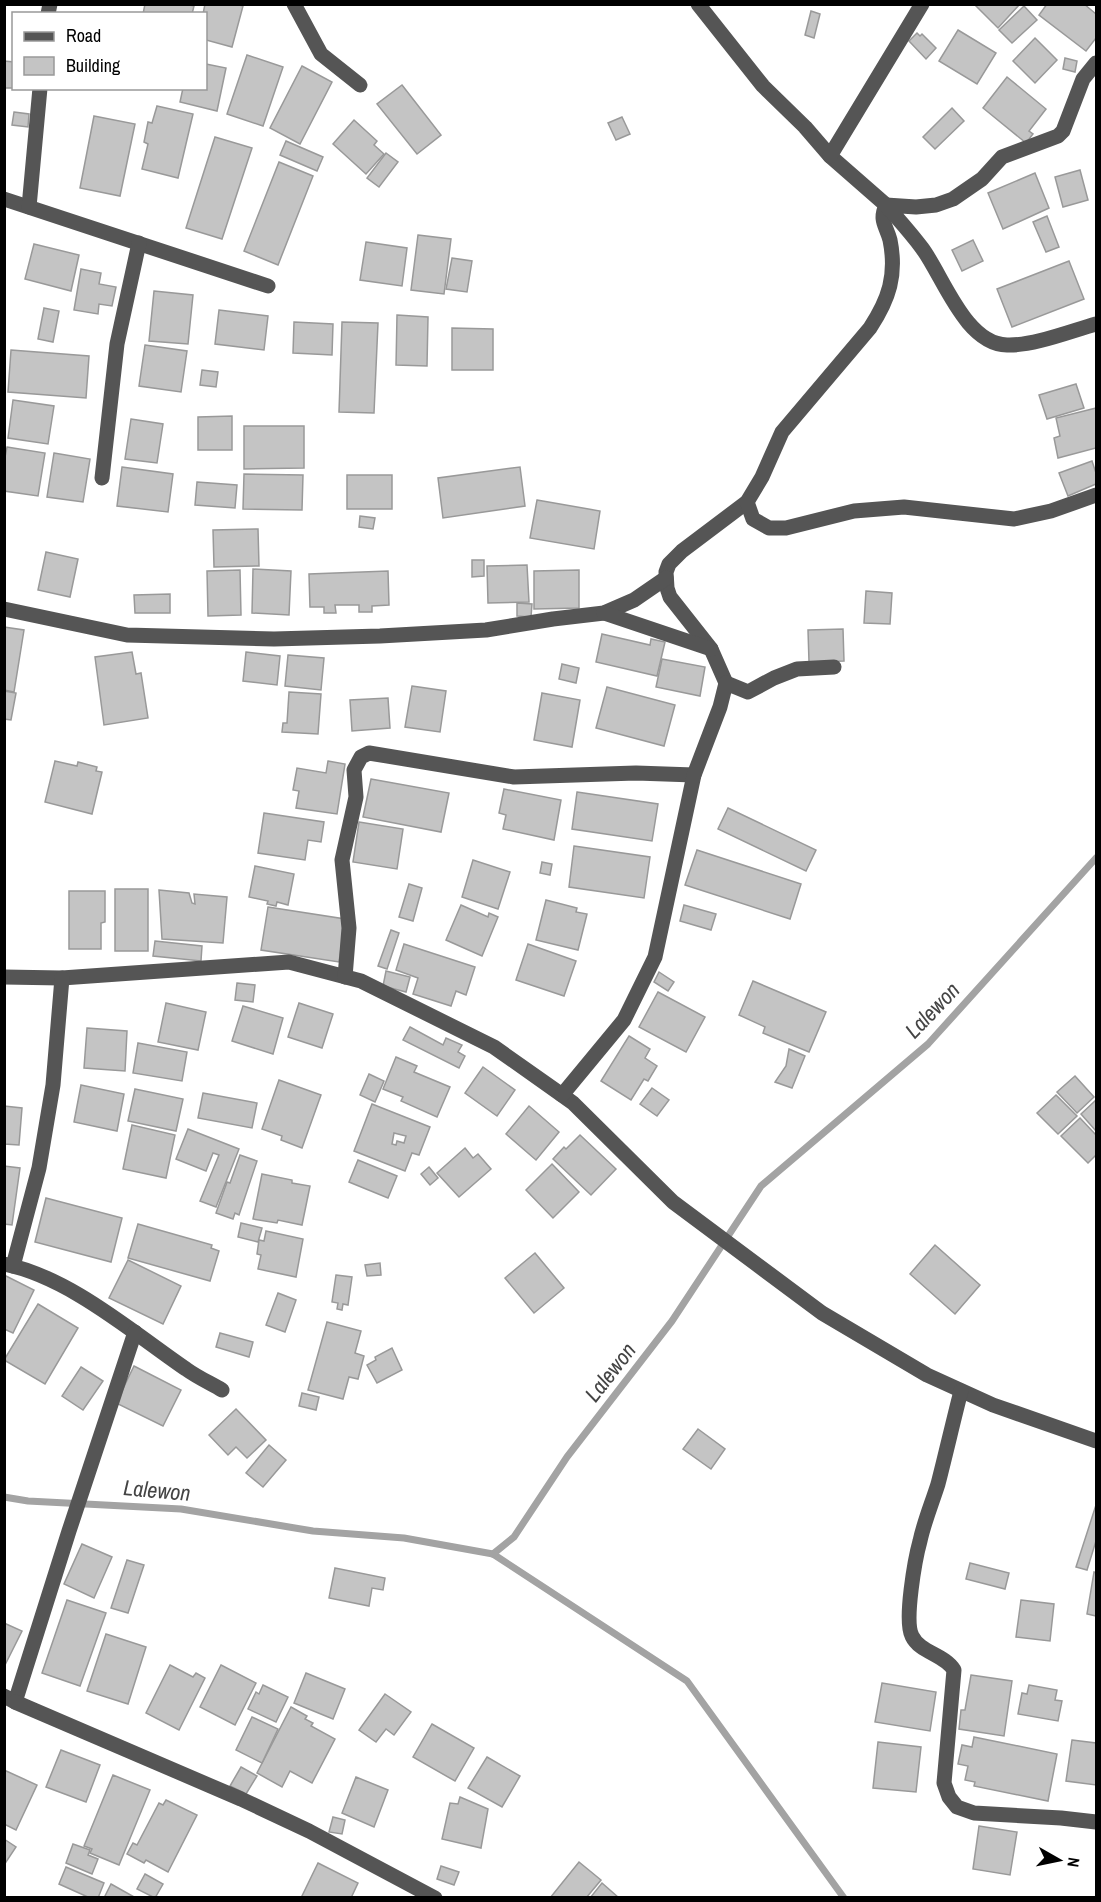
<svg xmlns="http://www.w3.org/2000/svg" width="1101" height="1902" viewBox="0 0 1101 1902" font-family="'Archivo Narrow',sans-serif">
<style>
.lines{fill:none;stroke-linecap:round;stroke-linejoin:round}
.stream{stroke:#a3a3a3;stroke-width:7}
.building{fill:#c4c4c4;stroke:#999;stroke-width:1.5;fill-rule:evenodd}
.minor{stroke:#555;stroke-width:15}
.labels{text-anchor:middle;dominant-baseline:central;stroke-width:4.5;stroke-linejoin:round;paint-order:stroke}
.water-label{font-size:22px;font-style:italic;fill:#444;stroke:#fff}
</style>
<rect width="100%" height="100%" fill="#fff"/>
<g class="lines">
<g class="stream">
<path d="M4,1497l24,4 153,8 132,22 91,7 89,16 194,127 157,217"/>
<path d="M493,1554l21,-17 53,-80 105,-136 89,-135 167,-142 168,-186"/>
</g>
</g>
<g class="building">
<path d="M145,4h41l8,2 -2,8h-49z"/>
<path d="M205,4h31l7,2 -11,41 -26,-7v-26h-3z"/>
<path d="M974,4h46l-22,24z"/>
<path d="M1047,4h37l12,10v24l-10,13 -47,-36z"/>
<path d="M1024,6l13,14 -25,23 -13,-13z"/>
<path d="M811,11l9,3 -6,24 -9,-3z"/>
<path d="M958,30l38,23 -19,31 -38,-23z"/>
<path d="M917,33l3,3 2,-2 14,14 -10,11 -17,-18z"/>
<path d="M1035,38l22,22 -22,23 -22,-22z"/>
<path d="M247,55l36,12 -20,59 -36,-12z"/>
<path d="M1065,58l12,3 -2,11 -12,-3z"/>
<path d="M4,61l10,1v26h-10z"/>
<path d="M206,64l20,4 -9,43 -37,-9 3,-14h23z"/>
<path d="M302,66l30,16 -32,62 -30,-16z"/>
<path d="M1007,77l39,32 -17,22 4,3 -7,9 -43,-35z"/>
<path d="M402,85l39,50 -24,19 -40,-50z"/>
<path d="M157,106l36,8 -15,64 -36,-9 6,-25 -4,-2 4,-20 4,1z"/>
<path d="M952,108l12,13 -29,28 -12,-12z"/>
<path d="M14,112l15,2 -1,13 -16,-2z"/>
<path d="M94,116l41,8 -15,72 -40,-8z"/>
<path d="M622,117l8,17 -14,6 -8,-17z"/>
<path d="M354,120l23,21 -3,4 10,9 -18,20 -33,-30z"/>
<path d="M215,137l37,11 -30,91 -36,-11z"/>
<path d="M286,141l37,16 -6,14 -37,-16z"/>
<path d="M386,153l12,9 -19,25 -12,-9z"/>
<path d="M279,162l34,14 -35,89 -34,-14z"/>
<path d="M1080,170l8,30 -25,7 -8,-30z"/>
<path d="M1035,173l14,35 -46,21 -15,-36z"/>
<path d="M1047,216l12,31 -13,5 -13,-30z"/>
<path d="M418,235l33,4 -7,55 -33,-4z"/>
<path d="M973,240l10,21 -21,10 -10,-21z"/>
<path d="M366,242l41,6 -5,38 -42,-6z"/>
<path d="M34,244l45,11 -8,36 -46,-12z"/>
<path d="M452,258l20,3 -5,31 -21,-3z"/>
<path d="M1069,261l15,38 -72,28 -15,-38z"/>
<path d="M81,269l20,4 -2,11 17,3 -4,19 -13,-2 -1,10 -24,-4z"/>
<path d="M154,291l39,4 -5,49 -39,-3z"/>
<path d="M44,308l15,3 -6,31 -15,-3z"/>
<path d="M219,310l49,6 -4,34 -49,-6z"/>
<path d="M397,315l31,2 -1,49 -31,-1z"/>
<path d="M294,322l39,2 -1,31 -39,-2z"/>
<path d="M342,322l36,1 -4,90 -35,-1z"/>
<path d="M452,328l41,1v41h-41z"/>
<path d="M145,345l42,6 -6,41 -42,-6z"/>
<path d="M11,350l78,6 -3,42 -78,-6z"/>
<path d="M202,370l16,2 -2,15 -16,-2z"/>
<path d="M1076,384l8,24 -37,11 -8,-24z"/>
<path d="M13,400l41,6 -6,38 -40,-6z"/>
<path d="M1096,408v40l-38,10 -4,-20 6,-2 -4,-18z"/>
<path d="M232,416v34h-34v-33z"/>
<path d="M131,419l32,5 -6,39 -32,-4z"/>
<path d="M244,426h60v42l-60,1z"/>
<path d="M7,447l38,6 -7,43 -34,-5v-29z"/>
<path d="M54,453l36,6 -7,43 -36,-5z"/>
<path d="M1092,461l4,12v11l-28,12 -9,-23z"/>
<path d="M122,467l51,7 -5,38 -51,-6z"/>
<path d="M520,467l5,39 -82,12 -5,-40z"/>
<path d="M244,474l59,1 -1,35 -59,-1z"/>
<rect x="347" y="475" width="45" height="34"/>
<path d="M197,482l40,3 -2,23 -40,-3z"/>
<path d="M537,500l63,11 -6,38 -64,-11z"/>
<path d="M360,516l15,2 -2,11 -14,-2z"/>
<path d="M258,529l1,37 -45,1 -1,-37z"/>
<path d="M46,552l32,7 -8,38 -32,-7z"/>
<path d="M472,560h12v16l-12,1z"/>
<path d="M527,565l2,37 -41,1 -1,-37z"/>
<path d="M253,569l38,2 -2,44 -37,-2z"/>
<path d="M240,570l1,45 -33,1 -1,-45z"/>
<path d="M579,570v38l-45,1v-38z"/>
<path d="M388,571l1,34 -17,1v6h-13v-7h-24l1,8h-12v-6h-14l-1,-33z"/>
<path d="M866,591l26,2 -2,31 -26,-1z"/>
<path d="M170,594v19h-35l-1,-18z"/>
<path d="M517,603l15,1 -1,13 -14,-1z"/>
<path d="M4,627l20,3 -10,62 -10,-2z"/>
<path d="M843,629l1,32 -35,1 -1,-32z"/>
<path d="M602,634l48,11 1,-6 14,3 -8,34 -61,-14z"/>
<path d="M132,652l4,22 5,-1 7,45 -44,7 -9,-68z"/>
<path d="M246,652l34,4 -3,29 -34,-4z"/>
<path d="M288,655l36,3 -3,32 -36,-4z"/>
<path d="M662,659l43,8 -5,29 -44,-9z"/>
<path d="M562,664l17,4 -3,15 -17,-4z"/>
<path d="M412,686l34,5 -6,41 -35,-5z"/>
<path d="M607,687l68,18 -11,41 -68,-18z"/>
<path d="M4,691l12,2 -5,27 -7,-1z"/>
<path d="M289,692l32,2 -3,40 -36,-2 1,-9h4z"/>
<path d="M542,693l38,7 -8,47 -38,-7z"/>
<path d="M388,698l2,30 -38,3 -2,-31z"/>
<path d="M55,761l22,5 1,-4 19,5 -1,4 6,1 -10,42 -47,-12z"/>
<path d="M328,761l17,3 -8,50 -41,-6 3,-17 -6,-1 4,-22 29,5z"/>
<path d="M371,779l78,14 -8,39 -78,-15z"/>
<path d="M504,789l57,11 -7,40 -51,-11 3,-14 -7,-2z"/>
<path d="M577,792l81,12 -6,37 -80,-12z"/>
<path d="M728,808l88,42 -10,21 -88,-42z"/>
<path d="M264,813l60,9 -3,20 -13,-2 -3,20 -47,-7z"/>
<path d="M359,822l44,7 -6,40 -44,-7z"/>
<path d="M574,846l76,11 -6,41 -75,-11z"/>
<path d="M697,850l104,34 -11,35 -105,-34z"/>
<path d="M473,860l37,12 -12,37 -36,-12z"/>
<path d="M542,862l10,2 -2,11 -10,-2z"/>
<path d="M255,866l39,8 -6,31 -11,-3 -1,4 -9,-2 1,-3 -19,-4z"/>
<path d="M409,884l13,4 -9,33 -14,-4z"/>
<rect x="115" y="889" width="33" height="62"/>
<path d="M159,890l30,3 3,10 3,1 -1,-10 33,3 -4,46 -61,-4z"/>
<path d="M69,891h36v31l-4,1v26h-32z"/>
<path d="M546,900l31,8 -1,4 11,2 -9,36 -42,-10z"/>
<path d="M461,905l27,12 1,-4 9,4 -16,39 -36,-16z"/>
<path d="M684,905l32,9 -5,16 -31,-9z"/>
<path d="M268,907l77,12 -6,43 -78,-12z"/>
<path d="M391,930l8,3 -12,36 -9,-3z"/>
<path d="M155,941l47,5 -1,15 -48,-5z"/>
<path d="M404,944l71,23 -9,28 -10,-4 -5,15 -38,-12 5,-16 -22,-8z"/>
<path d="M528,944l48,17 -12,35 -48,-16z"/>
<path d="M386,971l24,6 -4,15 -23,-6z"/>
<path d="M659,972l15,10 -6,9 -14,-9z"/>
<path d="M753,981l73,31 -17,40 -46,-19 2,-6 -26,-12z"/>
<path d="M237,983l18,2 -2,17 -18,-2z"/>
<path d="M658,992l47,25 -19,35 -47,-25z"/>
<path d="M166,1003l40,9 -8,38 -40,-8z"/>
<path d="M299,1003l34,11 -11,34 -34,-11z"/>
<path d="M243,1006l40,12 -10,36 -41,-13z"/>
<path d="M410,1027l33,18 3,-7 16,7 -4,7 7,4 -6,12 -56,-28z"/>
<path d="M87,1028l40,3 -2,40 -41,-3z"/>
<path d="M629,1036l21,13 -5,9 12,8 -9,15 -4,-2 -13,21 -30,-19z"/>
<path d="M138,1043l49,9 -5,29 -49,-8z"/>
<path d="M789,1049l16,7 -13,32 -17,-6 11,-16z"/>
<path d="M396,1057l21,9 -3,6 36,15 -13,30 -36,-16 2,-4 -20,-8z"/>
<path d="M483,1067l32,23 -18,26 -32,-23z"/>
<path d="M369,1074l15,7 -9,21 -15,-7z"/>
<path d="M1075,1076l19,21 -17,16 -20,-21z"/>
<path d="M279,1080l42,15 -19,53 -21,-8 1,-4 -20,-7z"/>
<path d="M81,1085l43,9 -7,37 -43,-9z"/>
<path d="M652,1088l17,12 -12,16 -17,-12z"/>
<path d="M135,1089l48,10 -7,32 -48,-10z"/>
<path d="M203,1093l54,10 -5,25 -54,-10z"/>
<path d="M1056,1095l21,21 -19,18 -21,-21z"/>
<path d="M1096,1100v31l-15,-17z"/>
<path d="M372,1104l58,23 -11,28 -7,-2 -7,18 -51,-20zM394,1133l12,3 -2,7 -7,-2 -1,4 -4,-1z"/>
<path d="M4,1106l18,2 -3,37 -15,-1z"/>
<path d="M529,1106l30,26 -23,28 -30,-26z"/>
<path d="M1080,1118l16,17v20l-8,8 -27,-27z"/>
<path d="M132,1125l43,10 -9,43 -43,-9z"/>
<path d="M188,1129l51,20 -23,58 -16,-6 19,-46 -6,-2 -7,18 -30,-12z"/>
<path d="M580,1135l36,34 -25,26 -38,-36 11,-12 2,2z"/>
<path d="M465,1148l8,10 5,-4 13,15 -32,28 -22,-24z"/>
<path d="M240,1155l17,6 -18,54 -4,-2 -2,6 -17,-6 11,-31 3,1z"/>
<path d="M358,1160l39,16 -9,22 -39,-16z"/>
<path d="M552,1164l27,28 -26,26 -27,-28z"/>
<path d="M4,1166l16,2 -8,57 -8,-1z"/>
<path d="M429,1167l9,11 -8,7 -9,-11z"/>
<path d="M262,1174l30,6v3l18,3 -8,39 -24,-5 -1,3 -24,-4z"/>
<path d="M46,1198l76,20 -11,44 -76,-20z"/>
<path d="M241,1223l21,5 -4,14 -20,-5z"/>
<path d="M138,1224l74,21 -1,3 8,3 -9,30 -82,-23z"/>
<path d="M266,1231l37,8 -7,38 -38,-8 3,-14 -4,-1 2,-14 5,1z"/>
<path d="M935,1245l45,40 -25,29 -45,-40z"/>
<path d="M535,1253l29,35 -30,25 -29,-35z"/>
<path d="M128,1260l53,26 -18,38 -54,-26z"/>
<path d="M380,1263l1,12 -14,1 -2,-11z"/>
<path d="M4,1275l30,15 -21,43 -9,-4z"/>
<path d="M336,1275l16,2 -4,28 -5,-1 -1,6 -5,-1 1,-6 -6,-1z"/>
<path d="M278,1293l18,7 -11,32 -19,-7z"/>
<path d="M38,1304l40,24 -33,56 -41,-24z"/>
<path d="M327,1322l34,9 -6,22 9,3 -6,23 -9,-2 -6,22 -35,-9z"/>
<path d="M220,1333l33,9 -4,15 -33,-10z"/>
<path d="M392,1348l10,22 -25,13 -10,-18 9,-5 -1,-3z"/>
<path d="M134,1366l47,24 -18,36 -47,-23z"/>
<path d="M81,1367l22,14 -20,29 -21,-14z"/>
<path d="M302,1393l17,4 -3,13 -17,-4z"/>
<path d="M236,1409l30,31 -19,18 -11,-11 -8,8 -19,-20z"/>
<path d="M698,1429l27,20 -14,20 -28,-20z"/>
<path d="M269,1445l17,15 -23,27 -17,-14z"/>
<path d="M1096,1505v36l-9,29 -11,-3z"/>
<path d="M82,1544l30,13 -18,41 -30,-14z"/>
<path d="M127,1560l17,5 -16,48 -17,-5z"/>
<path d="M970,1563l39,10 -4,16 -39,-10z"/>
<path d="M335,1568l50,10 -2,12 -11,-2 -3,18 -40,-8z"/>
<path d="M1094,1572l2,1v43l-9,-2z"/>
<path d="M67,1600l39,13 -26,73 -38,-13z"/>
<path d="M1021,1600l33,4 -4,37 -34,-4z"/>
<path d="M4,1623l18,8 -18,36z"/>
<path d="M106,1634l40,13 -18,57 -41,-13z"/>
<path d="M170,1665l23,12 3,-4 9,5 -26,52 -33,-17z"/>
<path d="M221,1665l35,18 -21,42 -35,-18z"/>
<path d="M306,1673l39,16 -12,30 -39,-16z"/>
<path d="M971,1675l41,6 -8,55 -45,-7 2,-19h4z"/>
<path d="M882,1683l54,9 -6,39 -55,-9z"/>
<path d="M263,1685l25,12 -12,25 -28,-13 8,-17 3,2z"/>
<path d="M1029,1685l28,5 -2,10 7,1 -4,20 -40,-7 4,-21 5,1z"/>
<path d="M385,1694l26,18 -17,23 -8,-6 -10,13 -17,-12z"/>
<path d="M291,1707l16,9 -2,3 8,4 -2,3 24,13 -23,44 -22,-12 -8,16 -25,-14z"/>
<path d="M252,1717l26,12 -16,34 -26,-13z"/>
<path d="M432,1724l42,24 -19,33 -42,-24z"/>
<path d="M974,1737l83,17 -9,47 -74,-15 1,-4 -10,-2 3,-14 -10,-2 4,-19 10,2z"/>
<path d="M1072,1740l24,3v42l-30,-4z"/>
<path d="M878,1742l43,5 -5,45 -43,-4z"/>
<path d="M61,1750l39,15 -14,37 -40,-15z"/>
<path d="M487,1757l33,19 -18,31 -34,-19z"/>
<path d="M241,1767l16,9 -11,18 -16,-8z"/>
<path d="M4,1770l33,15 -21,45 -12,-6z"/>
<path d="M113,1775l37,15 -31,75 -29,-12 2,-4 -8,-3z"/>
<path d="M356,1777l32,13 -14,37 -32,-14z"/>
<path d="M460,1797l28,12 -7,39 -39,-9 8,-36 8,1z"/>
<path d="M166,1800l31,15 -29,57 -22,-12 -2,3 -17,-9 6,-11 4,2 22,-42 4,2z"/>
<path d="M333,1817l12,3 -3,14 -13,-2z"/>
<path d="M979,1826l38,6 -7,43 -37,-6z"/>
<path d="M4,1839l12,8 -12,18z"/>
<path d="M73,1844l17,6 -2,5 10,4 -6,15 -26,-11z"/>
<path d="M579,1862l22,18 -15,18h-36z"/>
<path d="M318,1863l40,20 -7,15h-50z"/>
<path d="M441,1866l18,6 -5,13 -17,-6z"/>
<path d="M66,1867l38,16 -6,15h-8l-31,-14z"/>
<path d="M145,1874l18,10 -8,14 -18,-9z"/>
<path d="M602,1883l17,15h-29z"/>
<path d="M111,1884l25,14h-32z"/>
</g>
<g class="lines">
<g class="minor">
<path d="M294,4l27,50 39,31"/>
<path d="M698,4l65,82 42,41 25,29 56,49c-7,16 0,20 4,35 7,35 -1,59 -20,88l-88,104 -20,45 -15,25 -65,49 -13,13 -3,8 1,16 3,9 41,52 15,34"/>
<path d="M48,14l2,-10"/>
<path d="M1096,63l-13,16 -20,52 -5,5 -56,21 -20,22 -29,20 -17,6 -20,2 -30,-2c12,14 25,28 36,43 21,28 43,96 85,97 26,1 64,-14 89,-21"/>
<path d="M830,156l92,-152"/>
<path d="M4,199l264,87"/>
<path d="M29,207l11,-119"/>
<path d="M102,478l15,-134 22,-101"/>
<path d="M747,502l6,17 16,9h17l68,-17 50,-4 110,12 37,-8 45,-16"/>
<path d="M4,609l123,26 147,4 106,-3 106,-6 67,-11 51,-6 30,-13 32,-22"/>
<path d="M604,613l107,36"/>
<path d="M4,977l58,1 227,-16 72,19 133,66 68,48 11,8 100,99 149,111 105,62 66,30 103,36"/>
<path d="M345,977l4,-49 -7,-68 14,-63 -2,-27 7,-13 8,-4 145,24 122,-4 58,2"/>
<path d="M562,1095l62,-75 31,-63 39,-182 26,-68 6,-24 22,9 26,-14 23,-9 37,-2"/>
<path d="M4,1264c65,13 128,68 182,105 11,8 24,14 36,21"/>
<path d="M13,1266l26,-98 14,-83 9,-107"/>
<path d="M961,1391c-8,31 -15,62 -23,93 -6,19 -14,38 -18,57 -5,18 -16,80 -8,95 8,17 32,18 42,34l-10,113 5,14 8,10 17,6 87,5 35,4"/>
<path d="M4,1696l11,6 54,-171 66,-199"/>
<path d="M15,1702l226,97 68,32 126,67"/>
</g>
</g>
<g class="labels">
<g class="water-label">
<text transform="translate(932 1010) rotate(-46)">Lalewon</text>
<text transform="translate(610 1372) rotate(-52)">Lalewon</text>
<text transform="translate(157 1490) rotate(5)">Lalewon</text>
</g>
</g>
<rect width="1101" height="1902" fill="none" stroke="#000000" stroke-width="12"/>
<rect x="12" y="12" width="195" height="78" fill="#ffffff" stroke="#999999" stroke-width="1.5"/>
<rect x="24" y="32" width="30" height="9" fill="#555555" stroke="#999999" stroke-width="1.5"/>
<text x="66" y="42" font-size="18" fill="#000000">Road</text>
<rect x="24" y="57" width="30" height="18" fill="#c4c4c4" stroke="#999999" stroke-width="1.5"/>
<text x="66" y="72" font-size="18" fill="#000000">Building</text>
<g transform="translate(1059 1860) rotate(99)" stroke="#ffffff" stroke-width="4.5" paint-order="stroke">
<path d="M0-4.5L10 22L0 15L-10 22Z" fill="#000000"/>
<text y="-9" font-size="16" font-weight="bold" text-anchor="middle" fill="#000000">N</text>
</g>
</svg>
